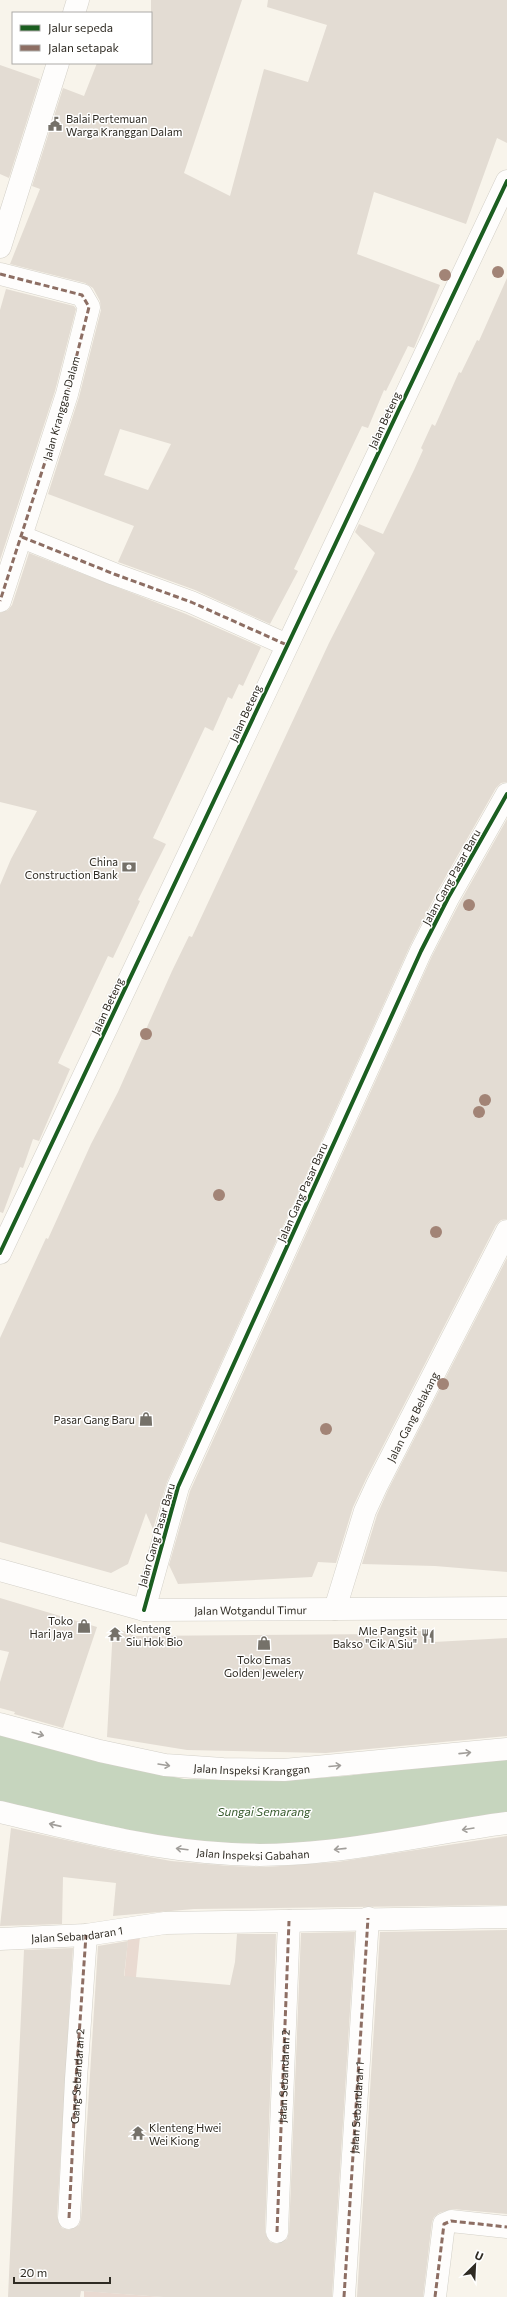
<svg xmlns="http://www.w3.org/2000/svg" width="507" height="2297" viewBox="0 0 507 2297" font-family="Commissioner,sans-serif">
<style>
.green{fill:#e9dad1}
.water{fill:#c6d5be}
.building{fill:#e3dcd3;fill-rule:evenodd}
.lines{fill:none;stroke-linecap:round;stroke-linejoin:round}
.minor-casing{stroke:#d3d0c8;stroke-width:23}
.minor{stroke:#fefdfc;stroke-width:22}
.quiet{stroke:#8d6e63;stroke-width:3;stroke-dasharray:6 3;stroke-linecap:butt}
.cycleway-casing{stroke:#fff;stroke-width:6}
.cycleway{stroke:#1b5e20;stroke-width:4}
.tree{fill:#a28476}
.oneway{stroke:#a19e9a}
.labels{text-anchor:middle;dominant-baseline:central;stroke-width:3;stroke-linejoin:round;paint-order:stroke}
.poi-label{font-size:11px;fill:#2f2b23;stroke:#fff;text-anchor:end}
.street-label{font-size:11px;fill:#2f2b23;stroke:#fff}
.water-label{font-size:12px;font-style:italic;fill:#375a2e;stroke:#fff}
</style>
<rect width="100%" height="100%" fill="#f8f4eb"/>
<g class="green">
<path d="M140,1936l-4,41 -12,3 4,-42z"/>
<path d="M84,2291l79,6h-79z"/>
</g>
<path class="water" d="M0,1735l96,26 88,18 92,2 69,-5 162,-19v57l-154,26 -111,6 -60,-5 -139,-29 -43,-11z"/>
<g class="building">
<path d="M151,0h91l-58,173 46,23 34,-127 44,13 19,-57 -60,-18 1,-7h239v143l-10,-5 -31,86 -92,-32 -17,62 83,31 -26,63 -6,-2 -22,45 -2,-1 -16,38 -6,-2 -68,143 4,2 -28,53 -75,-34 -77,-28 16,-36 -86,-32 31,-97 22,-87 -1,-9 -7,-13 -8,-5 -75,-19 30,-75 -8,-3 31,-98 21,8 13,-33h54zM120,429l51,15 -23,46 -44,-15z"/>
<path d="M0,65l40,14 -31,99 -9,-4z"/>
<path d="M507,278v504l-6,1 -5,5 -59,104 -27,54 -243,536 -14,47 -7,-16 -18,51 -17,9 -111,-31v-204l46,-100 2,1 43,-95 27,-52 54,-121 17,-35 3,1 137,-294 46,-90 -20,-21 4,-8 24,10 31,-64 9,-20 -2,-2 11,-24 3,2 24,-54 2,1 16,-33 2,1z"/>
<path d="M6,289l68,17 2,3 -21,82 -55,169v-250z"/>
<path d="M29,553l157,61 75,33 -18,39 -4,-2 -7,15 -4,-2 -15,34 -8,-4 -52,111 13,6 -28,56 2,1 -27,57 -5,-2 -50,107 12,6 -31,72 -6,-2 -10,29 -3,-1 -17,46 -3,-1v-327l11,-26 26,-48 -37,-9v-189l8,-3 4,-5z"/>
<path d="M507,819v400l-6,1 -5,5 -130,254 -13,28 -17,56 -18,-1 -6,15 -134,7 -9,-19 21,-74 242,-535 27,-52z"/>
<path d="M507,1258v314l-72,-6 -73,-2 15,-49 11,-25z"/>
<path d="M0,1598l97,29 -34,101 -49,-14 1,-2 -15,-4v-26l9,-30 -9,-2z"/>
<path d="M113,1627l23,9 250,-2 47,-4 1,12 73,-4v98l-181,17 -139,-3 -80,-13z"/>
<path d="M11,1828l101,22 59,11 59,5 36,1 71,-5 170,-26v69l-313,4 -81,7 3,-33 -53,-6 -1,47 -62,2z"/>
<path d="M507,1930v284l-55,-5 -13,4 -5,4 -2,5 -9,75h-66l23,-365z"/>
<path d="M355,1932l-23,365h-169l-82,-6 -1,6h-72l16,-347 49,-2 -16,269 5,11 7,2 10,-5 2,-6 17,-273 30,-5 -4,35 106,9 5,-23 2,-28h39l-11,298 5,10 7,2 10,-5 2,-7 12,-299z"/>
</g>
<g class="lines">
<defs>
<g id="minor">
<path d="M74,13l4,-13"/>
<path d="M0,247l58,-184"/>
<path d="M0,274l82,21 7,12 -22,87 -67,207"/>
<path d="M22,537l92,37 77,28 96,43"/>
<path d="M0,1253l507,-1072"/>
<path id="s1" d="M0,1570l144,40 363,-2"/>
<path id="s2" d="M335,1609l30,-98 12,-26 130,-254"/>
<path d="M144,1610l34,-123 243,-536 27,-53 59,-104"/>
<path id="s3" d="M0,1724l100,27 65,14 58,4 61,1 223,-21"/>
<path id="s4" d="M0,1812c76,18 153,38 231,42 93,6 185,-19 276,-31"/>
<path id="s5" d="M0,1939l86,-4 79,-12 342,-6"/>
<path id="s6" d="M69,2218l7,-139 10,-144"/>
<path id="s7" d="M277,2232l12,-311"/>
<path d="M344,2297l24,-379"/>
<path d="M435,2297l9,-73 7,-3 56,6"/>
</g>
</defs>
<use href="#minor" class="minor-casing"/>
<use href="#minor" class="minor"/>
<g class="quiet">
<path d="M0,274l82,21 7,12 -22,87 -67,207"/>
<path d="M22,537l92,37 77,28 96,43"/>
<path d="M69,2218l7,-139 10,-144"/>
<path d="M277,2232l12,-311"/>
<path id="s8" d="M344,2297l24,-379"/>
<path d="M435,2297l9,-73 7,-3 56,6"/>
</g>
<defs>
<g id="cycleway">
<path d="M0,1253l507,-1072"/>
<path d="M144,1610l34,-123 243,-536 27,-53 59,-104"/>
</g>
</defs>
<use href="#cycleway" class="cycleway-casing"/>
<use href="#cycleway" class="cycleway"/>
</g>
<g class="tree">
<circle cx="498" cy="272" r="6"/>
<circle cx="445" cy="275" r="6"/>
<circle cx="469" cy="905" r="6"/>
<circle cx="146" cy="1034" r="6"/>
<circle cx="485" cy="1100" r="6"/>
<circle cx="479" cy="1112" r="6"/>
<circle cx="219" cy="1195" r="6"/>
<circle cx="436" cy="1232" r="6"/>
<circle cx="443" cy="1384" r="6"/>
<circle cx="326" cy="1429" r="6"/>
</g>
<defs><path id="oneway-shaft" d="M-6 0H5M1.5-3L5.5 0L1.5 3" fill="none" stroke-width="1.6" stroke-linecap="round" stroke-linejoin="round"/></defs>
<g class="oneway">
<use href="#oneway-shaft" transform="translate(38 1734) rotate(16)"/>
<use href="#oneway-shaft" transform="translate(465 1753) rotate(-6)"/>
<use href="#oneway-shaft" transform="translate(164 1765) rotate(9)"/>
<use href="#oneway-shaft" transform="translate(335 1766) rotate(-5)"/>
<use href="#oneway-shaft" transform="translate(55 1825) rotate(-167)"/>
<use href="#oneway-shaft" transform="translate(468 1829) rotate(171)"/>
<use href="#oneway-shaft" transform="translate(182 1849) rotate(-173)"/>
<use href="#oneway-shaft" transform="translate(340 1849) rotate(174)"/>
</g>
<defs>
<symbol id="civic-bare" viewBox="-9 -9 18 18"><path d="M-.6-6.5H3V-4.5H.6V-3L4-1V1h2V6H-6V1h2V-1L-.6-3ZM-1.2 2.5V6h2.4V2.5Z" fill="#757169" stroke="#fff" stroke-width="2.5" paint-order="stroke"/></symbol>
<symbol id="bank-bare" viewBox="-9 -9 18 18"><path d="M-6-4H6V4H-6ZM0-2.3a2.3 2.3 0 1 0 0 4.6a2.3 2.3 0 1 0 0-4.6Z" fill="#757169" stroke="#fff" stroke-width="2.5" paint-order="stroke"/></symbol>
<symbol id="shop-bare" viewBox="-9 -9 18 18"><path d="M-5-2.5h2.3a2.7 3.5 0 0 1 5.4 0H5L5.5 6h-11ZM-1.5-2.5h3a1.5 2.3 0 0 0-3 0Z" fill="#757169" stroke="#fff" stroke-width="2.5" paint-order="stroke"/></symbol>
<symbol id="temple-bare" viewBox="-9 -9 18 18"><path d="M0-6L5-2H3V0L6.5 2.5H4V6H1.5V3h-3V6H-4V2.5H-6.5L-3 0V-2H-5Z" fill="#757169" stroke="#fff" stroke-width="2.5" paint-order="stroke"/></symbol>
<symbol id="restaurant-bare" viewBox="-9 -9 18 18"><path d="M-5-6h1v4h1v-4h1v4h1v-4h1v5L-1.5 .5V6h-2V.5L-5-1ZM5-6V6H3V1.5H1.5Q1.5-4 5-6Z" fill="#757169" stroke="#fff" stroke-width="2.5" paint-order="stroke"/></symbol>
</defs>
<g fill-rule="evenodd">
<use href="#civic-bare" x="45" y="114" width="20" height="20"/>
<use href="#bank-bare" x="119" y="857" width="20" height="20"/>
<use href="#shop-bare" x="136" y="1409" width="20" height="20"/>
<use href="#shop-bare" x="74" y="1616" width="20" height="20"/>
<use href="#temple-bare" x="105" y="1624" width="20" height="20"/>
<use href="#restaurant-bare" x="418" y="1626" width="20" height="20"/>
<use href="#shop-bare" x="254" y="1633" width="20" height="20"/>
<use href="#temple-bare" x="128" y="2123" width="20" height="20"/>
</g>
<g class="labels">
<g class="poi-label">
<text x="66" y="118" text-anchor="start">Balai Pertemuan<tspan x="66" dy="13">Warga Kranggan Dalam</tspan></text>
<text x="118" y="861">China<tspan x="118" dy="13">Construction Bank</tspan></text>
<text x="135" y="1419">Pasar Gang Baru</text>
<text x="73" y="1620">Toko<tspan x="73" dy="13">Hari Jaya</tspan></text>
<text x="126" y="1628" text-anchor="start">Klenteng<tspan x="126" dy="13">Siu Hok Bio</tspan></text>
<text x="417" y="1630">MIe Pangsit<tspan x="417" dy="13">Bakso "Cik A Siu"</tspan></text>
<text x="264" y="1659" text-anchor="middle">Toko Emas<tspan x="264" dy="13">Golden Jewelery</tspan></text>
<text x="149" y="2127" text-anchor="start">Klenteng Hwei<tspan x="149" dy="13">Wei Kiong</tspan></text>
</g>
<g class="street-label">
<text transform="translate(61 408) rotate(-74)">Jalan Kranggan Dalam</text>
<text transform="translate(384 420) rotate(-65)">Jalan Beteng</text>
<text transform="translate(245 713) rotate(-65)">Jalan Beteng</text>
<text transform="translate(451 877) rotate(-61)">Jalan Gang Pasar Baru</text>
<text transform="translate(107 1006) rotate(-65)">Jalan Beteng</text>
<text transform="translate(302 1192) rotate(-66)">Jalan Gang Pasar Baru</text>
<text stroke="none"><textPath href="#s2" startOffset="208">Jalan Gang Belakang</textPath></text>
<text transform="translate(156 1535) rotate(-74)">Jalan Gang Pasar Baru</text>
<text stroke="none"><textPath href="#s1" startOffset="256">Jalan Wotgandul Timur</textPath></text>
<text stroke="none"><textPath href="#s3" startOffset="257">Jalan Inspeksi Kranggan</textPath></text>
<text stroke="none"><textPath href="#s4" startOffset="257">Jalan Inspeksi Gabahan</textPath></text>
<text stroke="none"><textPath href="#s5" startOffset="77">Jalan Sebandaran 1</textPath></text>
<text stroke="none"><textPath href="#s6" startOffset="142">Gang Sebandaran 2</textPath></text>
<text stroke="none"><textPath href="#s7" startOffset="156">Jalan Sebandaran 2</textPath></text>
<text stroke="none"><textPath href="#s8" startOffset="190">Jalan Sebandaran 1</textPath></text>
</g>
<g class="water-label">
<text x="264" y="1811">Sungai Semarang</text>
</g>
</g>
<rect x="12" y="12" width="140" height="52" fill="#ffffff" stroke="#acaaa7"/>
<rect x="20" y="25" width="20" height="6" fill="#1b5e20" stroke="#acaaa7"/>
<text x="48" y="32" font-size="12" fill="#2f2b23">Jalur sepeda</text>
<rect x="20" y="45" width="20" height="6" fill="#8d6e63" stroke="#acaaa7"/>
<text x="48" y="52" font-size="12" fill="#2f2b23">Jalan setapak</text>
<g transform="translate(475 2265) rotate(24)" stroke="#ffffff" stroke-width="3" paint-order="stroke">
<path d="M0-3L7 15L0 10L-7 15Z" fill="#2f2b23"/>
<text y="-6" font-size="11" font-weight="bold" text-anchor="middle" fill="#2f2b23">U</text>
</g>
<path d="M14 2277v6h96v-6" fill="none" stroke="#2f2b23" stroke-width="2"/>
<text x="20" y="2277" font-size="12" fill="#2f2b23" stroke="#ffffff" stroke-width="3" paint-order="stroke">20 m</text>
</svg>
